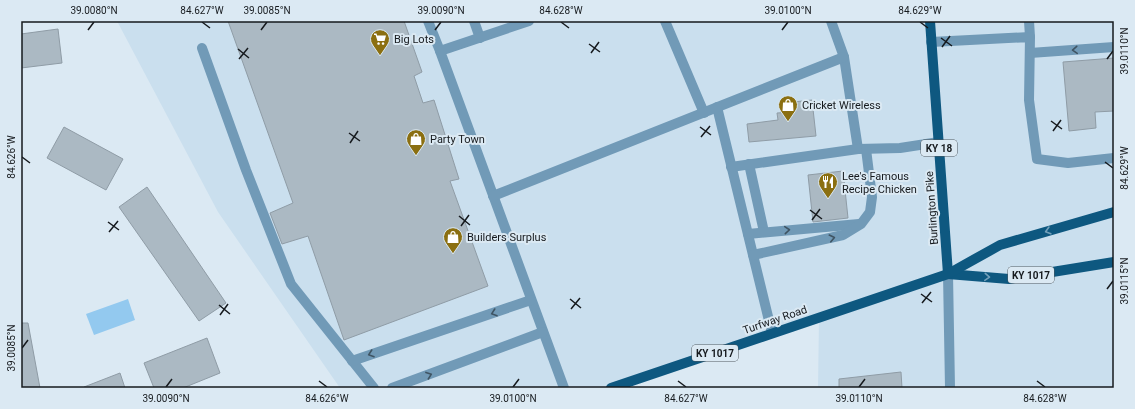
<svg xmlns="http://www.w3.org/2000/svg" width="1135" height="409" viewBox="0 0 1135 409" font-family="Roboto,sans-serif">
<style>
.built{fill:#cadfee}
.water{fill:#93c9ef}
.building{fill:#abb9c3;stroke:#8f9ca6}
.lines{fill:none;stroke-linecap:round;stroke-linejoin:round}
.lane{stroke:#719ab7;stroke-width:10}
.street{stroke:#719ab7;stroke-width:10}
.primary{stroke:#0e5880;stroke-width:10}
.oneway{stroke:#3f5463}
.oneway2{stroke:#74a0ba}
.ticks{fill:none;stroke:#161a1e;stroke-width:1.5}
.labels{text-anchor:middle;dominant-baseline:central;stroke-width:4;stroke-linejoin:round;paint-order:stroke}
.shield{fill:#dbe9f3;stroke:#51585e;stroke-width:1}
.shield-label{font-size:10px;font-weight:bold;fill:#161a1e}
.poi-label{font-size:11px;fill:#161a1e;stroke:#dbe9f3;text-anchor:start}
.street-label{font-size:11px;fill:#161a1e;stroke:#dbe9f3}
.neatline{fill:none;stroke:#161a1e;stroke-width:1.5}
.ticks-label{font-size:10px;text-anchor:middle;fill:#161a1e}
</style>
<rect width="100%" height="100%" fill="#dbe9f3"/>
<path class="built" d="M117,21h997v367h-296l1,-70 -208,70h-271l-122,-176z"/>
<path class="water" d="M128,299l7,21 -41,15 -8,-21z"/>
<g class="building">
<path d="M228,21h176l18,51 -8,4 9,27 11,-3 25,79 -9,2 38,105 -144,54 -36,-104 -26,8 -12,-31 23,-10z"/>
<path d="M58,29l4,34 -41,5v-34z"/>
<path d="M1114,58v53l-19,1 1,16 -27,3 -6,-69z"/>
<path d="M812,100l4,36 -67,6 -2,-18 31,-4 -1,-7 17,-1 -1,-10z"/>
<path d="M64,127l59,32 -17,31 -59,-32z"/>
<path d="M843,171l5,47 -35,4 -5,-47z"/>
<path d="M147,187l79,116 -27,18 -80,-114z"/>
<path d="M21,323h7l12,65h-19z"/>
<path d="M207,338l13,35 -37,15h-29l-10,-25z"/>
<path d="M901,372l1,16h-63v-9z"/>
<path d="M120,373l5,15h-41v-1z"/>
</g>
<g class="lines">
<g class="lane">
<path d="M428,21l12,30"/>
<path d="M474,21l6,17"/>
<path d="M529,21l-89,30 124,337"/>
<path d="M665,21l39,92"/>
<path d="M831,21l13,36 14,92"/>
<path d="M1029,21l1,16"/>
<path d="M931,42l99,-5 -1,63 8,59 31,4 46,-5"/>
<path d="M202,48l44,122 45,114 83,104"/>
<path d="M1030,53l84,-6"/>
<path d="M717,107l55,226"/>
<path d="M749,164l15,68"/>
<path d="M731,167l127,-18 42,-1 39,-6"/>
<path d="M493,196l351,-139"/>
<path d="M748,234l111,-10"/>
<path d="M753,255l90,-20 18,-11 9,-12 2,-15 -6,-48"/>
<path d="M352,361l179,-61"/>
<path d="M392,388l151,-56"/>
</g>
<path class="street" d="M948,274l2,114"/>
<g class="primary">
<path d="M930,21l18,253"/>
<path d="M948,274l61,5 105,-17"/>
<path d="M611,388l337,-114 52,-29 114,-33"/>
</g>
</g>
<defs><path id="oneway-chevron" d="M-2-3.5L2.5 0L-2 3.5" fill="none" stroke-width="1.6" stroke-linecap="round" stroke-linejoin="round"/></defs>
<g class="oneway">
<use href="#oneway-chevron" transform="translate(1075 50) rotate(176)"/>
<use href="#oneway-chevron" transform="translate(787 230) rotate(-5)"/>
<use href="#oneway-chevron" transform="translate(832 238) rotate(-13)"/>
<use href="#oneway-chevron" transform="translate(494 313) rotate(161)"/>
<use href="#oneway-chevron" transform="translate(371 354) rotate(161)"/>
<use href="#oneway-chevron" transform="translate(429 375) rotate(-20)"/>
</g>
<g class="oneway2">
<use href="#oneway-chevron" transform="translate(1048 231) rotate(164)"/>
<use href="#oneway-chevron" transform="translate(987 277) rotate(4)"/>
</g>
<path class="ticks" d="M202,22l8,6M561,22l8,6M920,22l8,6M88,30l6,-8M261,30l6,-8M435,30l6,-8M782,30l6,-8M941,38l11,8M589,44l11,8M942,47l8,-11M238,49l11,9M591,53l8,-11M239,59l9,-11M1107,59l6,-8M1051,121l11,8M700,127l11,8M1053,131l8,-11M349,133l11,8M701,137l9,-11M350,143l8,-12M22,157l8,6M1105,162l8,6M810,210l12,9M459,216l11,9M812,220l8,-11M108,222l11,8M461,226l8,-11M109,232l9,-11M1107,289l6,-8M921,294l11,8M570,299l11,9M922,303l9,-11M219,305l11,9M571,309l9,-11M220,315l8,-11M22,348l6,-8M319,381l8,6M678,381l8,6M1037,381l8,6M166,387l6,-8M513,387l6,-8M859,387l6,-8"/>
<defs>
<symbol id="supermarket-pin" viewBox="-11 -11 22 30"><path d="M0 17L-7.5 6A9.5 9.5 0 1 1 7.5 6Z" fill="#8b6f11" stroke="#dbe9f3"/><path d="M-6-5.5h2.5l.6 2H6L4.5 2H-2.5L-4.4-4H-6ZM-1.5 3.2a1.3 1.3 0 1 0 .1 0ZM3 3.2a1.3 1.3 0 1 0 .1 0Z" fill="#fff"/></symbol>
<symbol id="shop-pin" viewBox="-11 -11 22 30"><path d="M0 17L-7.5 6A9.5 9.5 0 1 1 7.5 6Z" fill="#8b6f11" stroke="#dbe9f3"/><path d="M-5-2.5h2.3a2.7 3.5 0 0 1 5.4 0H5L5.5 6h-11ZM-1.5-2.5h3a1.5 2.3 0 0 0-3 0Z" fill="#fff"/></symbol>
<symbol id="restaurant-pin" viewBox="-11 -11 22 30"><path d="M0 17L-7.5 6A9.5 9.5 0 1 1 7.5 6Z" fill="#8b6f11" stroke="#dbe9f3"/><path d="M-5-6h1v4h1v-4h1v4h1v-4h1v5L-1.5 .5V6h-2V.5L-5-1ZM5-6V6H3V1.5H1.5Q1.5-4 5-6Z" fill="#fff"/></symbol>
</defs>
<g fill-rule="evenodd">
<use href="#supermarket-pin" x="369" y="28" width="22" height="30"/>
<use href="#shop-pin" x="777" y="94" width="22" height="30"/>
<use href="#shop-pin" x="405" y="128" width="22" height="30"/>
<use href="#restaurant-pin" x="817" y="171" width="22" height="30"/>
<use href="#shop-pin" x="442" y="226" width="22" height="30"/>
</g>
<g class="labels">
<g class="shield">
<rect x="921" y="140" width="36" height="16" rx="3"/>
<rect x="1008" y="267" width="46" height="16" rx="3"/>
<rect x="692" y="345" width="46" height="16" rx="3"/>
</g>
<g class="shield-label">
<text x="939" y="148">KY 18</text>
<text x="1031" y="275">KY 1017</text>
<text x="715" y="353">KY 1017</text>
</g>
<g class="poi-label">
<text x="394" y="39">Big Lots</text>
<text x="802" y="105">Cricket Wireless</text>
<text x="430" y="139">Party Town</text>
<text x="842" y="176">Lee's Famous<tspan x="842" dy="13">Recipe Chicken</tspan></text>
<text x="467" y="237">Builders Surplus</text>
</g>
<g class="street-label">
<text transform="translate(932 208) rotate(-94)">Burlington Pike</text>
<text transform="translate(775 320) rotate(-19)">Turfway Road</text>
</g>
</g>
<rect width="1135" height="409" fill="none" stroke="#dbe9f3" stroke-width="44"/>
<rect x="22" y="22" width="1091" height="365" class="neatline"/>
<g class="ticks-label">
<text x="94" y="14">39.0080°N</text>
<text x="202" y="14">84.627°W</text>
<text x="267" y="14">39.0085°N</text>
<text x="441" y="14">39.0090°N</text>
<text x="561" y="14">84.628°W</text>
<text x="788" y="14">39.0100°N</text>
<text x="920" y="14">84.629°W</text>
<text transform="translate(1124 51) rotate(-90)" y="4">39.0110°N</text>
<text transform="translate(11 157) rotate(-90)" y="4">84.626°W</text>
<text transform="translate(1124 168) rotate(-90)" y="4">84.629°W</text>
<text transform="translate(1124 281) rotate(-90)" y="4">39.0115°N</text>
<text transform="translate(11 348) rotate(-90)" y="4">39.0085°N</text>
<text x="166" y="402">39.0090°N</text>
<text x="327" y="402">84.626°W</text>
<text x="513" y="402">39.0100°N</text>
<text x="686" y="402">84.627°W</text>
<text x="859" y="402">39.0110°N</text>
<text x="1045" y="402">84.628°W</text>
</g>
</svg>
